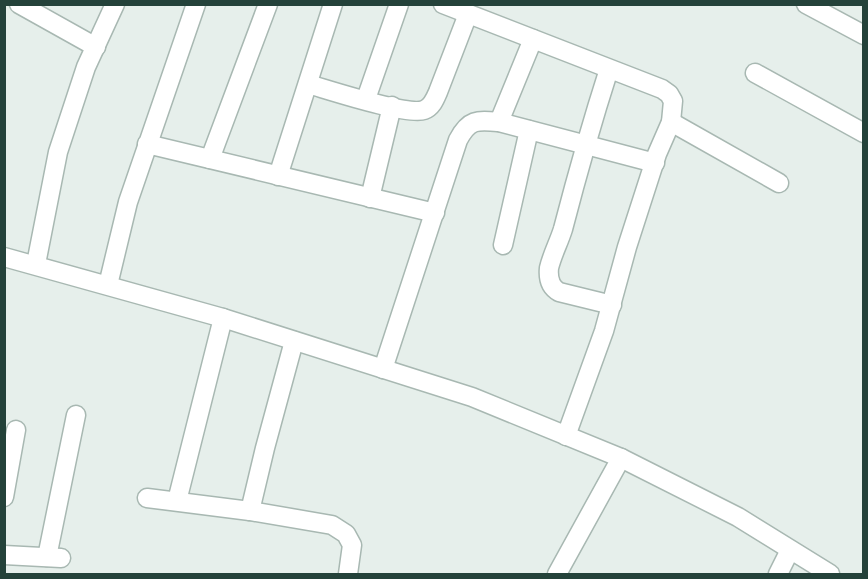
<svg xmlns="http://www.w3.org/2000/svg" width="868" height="579" viewBox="0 0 868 579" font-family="Signika,sans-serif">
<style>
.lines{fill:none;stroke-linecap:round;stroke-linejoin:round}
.street-casing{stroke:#a8b8b2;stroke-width:21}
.street{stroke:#fff;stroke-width:18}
</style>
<rect width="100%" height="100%" fill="#e6efeb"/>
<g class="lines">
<defs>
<g id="street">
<path d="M19,4l77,43"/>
<path d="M443,4l219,85 7,5 4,7 -2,21 -14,32 -30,93 -23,84 -38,105"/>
<path d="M806,4l58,31"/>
<path d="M609,69c-17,53 -32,106 -46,160 -4,13 -11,26 -14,39 -1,10 1,19 10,24l53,13"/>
<path d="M755,73l109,60"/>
<path d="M308,84c21,6 100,32 116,26 8,-3 11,-11 14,-18l30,-78"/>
<path d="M366,99l33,-95"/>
<path d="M499,122l34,-83"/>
<path d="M671,122l108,61"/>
<path d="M147,144l288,69"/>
<path d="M210,159l58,-155"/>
<path d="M278,176l55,-172"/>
<path d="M370,198l22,-92"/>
<path d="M503,245l26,-115"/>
<path d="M4,257l219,61 249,79 149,61 117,59 92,57"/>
<path d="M36,264l22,-112 28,-85 29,-63"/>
<path d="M108,285l20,-83 68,-198"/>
<path d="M383,369l75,-229c11,-21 19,-20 41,-18l156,41"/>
<path d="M4,497l12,-67"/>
<path d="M147,498l103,13 82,14 14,9 6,11 -4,29"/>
<path d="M177,501l46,-183"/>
<path d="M250,511l15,-63 29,-107"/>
<path d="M4,555l57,3"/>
<path d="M47,557l29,-142"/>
<path d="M557,574l64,-116"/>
<path d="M778,574l12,-24"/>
</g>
</defs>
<use href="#street" class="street-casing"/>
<use href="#street" class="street"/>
</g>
<rect width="868" height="579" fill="none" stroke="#24423a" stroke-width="12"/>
</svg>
